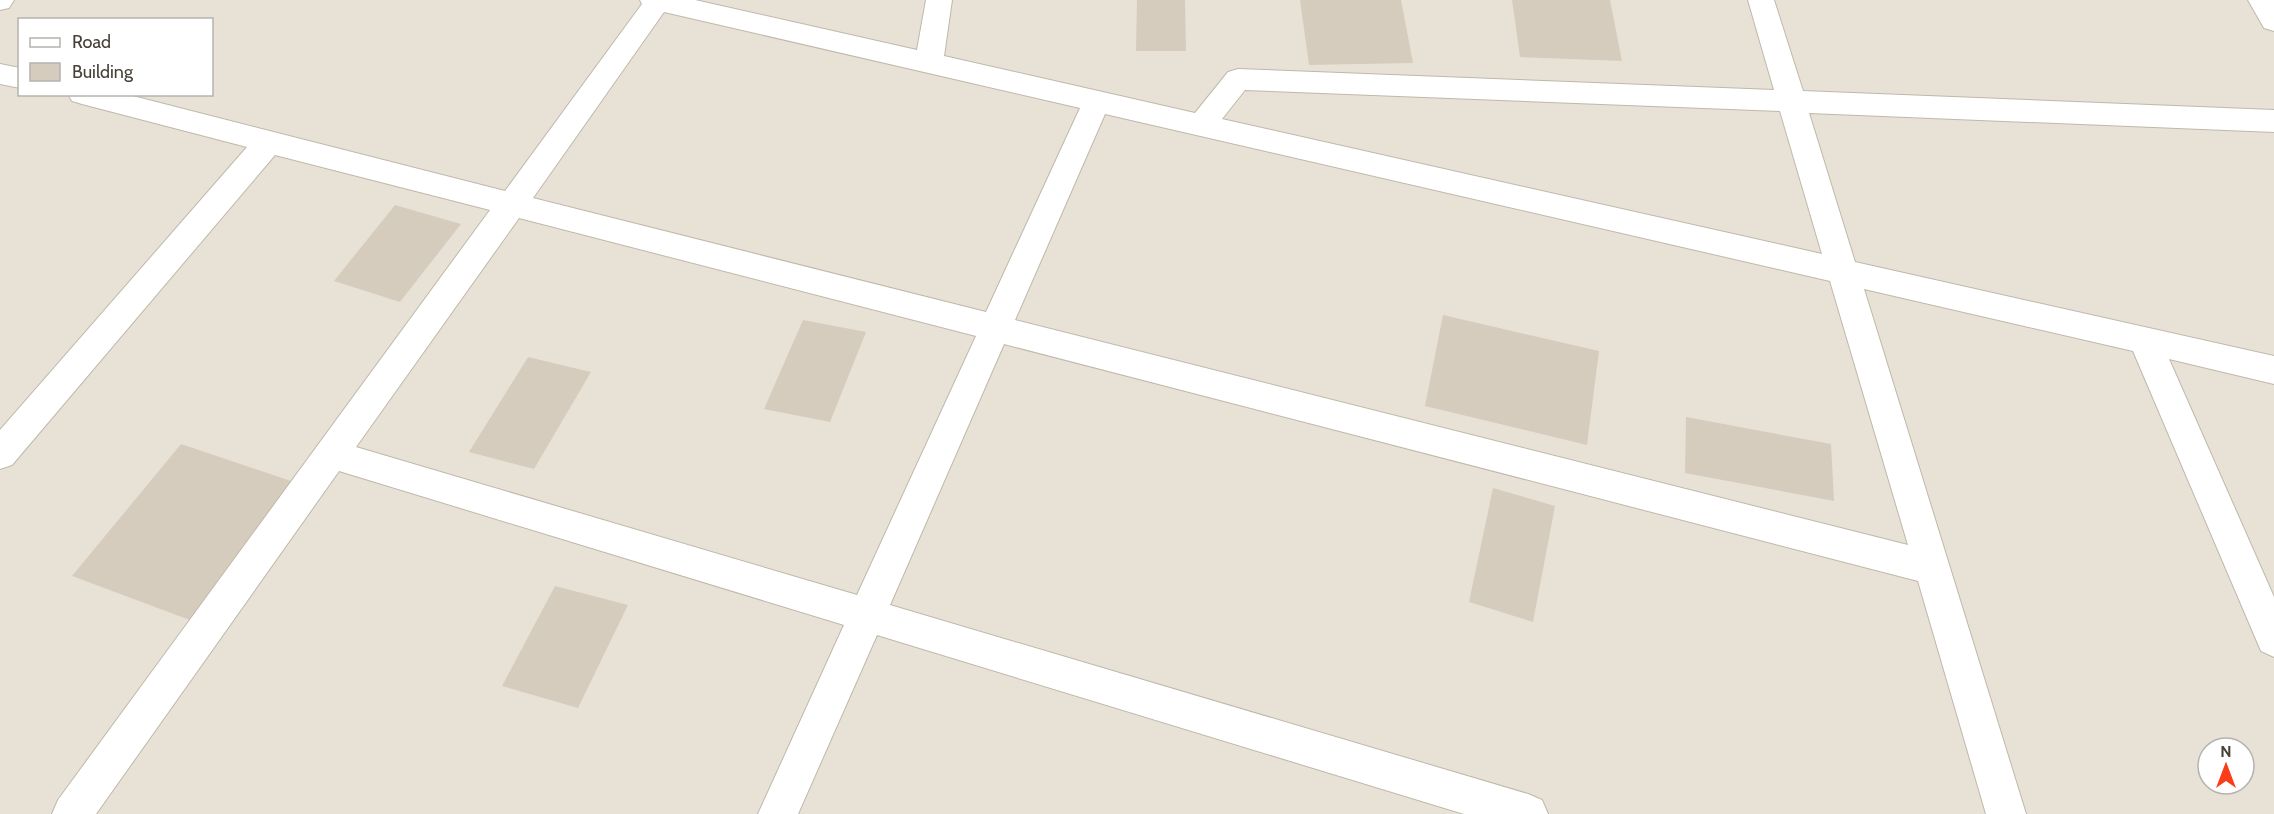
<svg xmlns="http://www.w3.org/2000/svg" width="2274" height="814" viewBox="0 0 2274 814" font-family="Cabin,sans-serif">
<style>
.residential{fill:#e8e2d6;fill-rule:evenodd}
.building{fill:#d6ccbd}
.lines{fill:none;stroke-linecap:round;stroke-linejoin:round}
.minor-casing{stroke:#bfb8aa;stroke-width:2}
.minor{fill:#fff;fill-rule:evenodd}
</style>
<rect width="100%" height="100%" fill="#f4f0e8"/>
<path class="residential" d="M0,0h2274v814h-2274zM20,20h192v74h-192zM2208,748h36v36h-36z"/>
<g class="building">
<path d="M1137,0h48l1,51h-50z"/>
<path d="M1300,0h101l12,63 -104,2z"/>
<path d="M1512,0h98l12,61 -102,-4z"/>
<path d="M395,205l66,19 -61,78 -66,-21z"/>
<path d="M1443,315l156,36 -12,94 -162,-39z"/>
<path d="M803,320l63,12 -36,90 -66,-13z"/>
<path d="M528,357l63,15 -57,97 -65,-17z"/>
<path d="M1686,417l145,27 3,57 -149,-28z"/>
<path d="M181,444l119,40 -105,138 -123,-46z"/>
<path d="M1493,488l62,18 -22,116 -64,-20z"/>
<path d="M555,586l73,19 -50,103 -76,-22z"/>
</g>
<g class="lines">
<defs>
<g id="minor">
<path d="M0,0h14l-5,8 -9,2z"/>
<path d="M640,0h55l222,50 9,-50h26l-8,56 251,57 33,-41 10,-3 536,21 -26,-90h26l29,91 471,19v22l-465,-19 46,149 419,94v28l-105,-25 105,238v60l-13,-6 -128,-300 -269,-62 162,525h-40l-68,-233 -914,-237 -114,261 638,189 14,6 6,14h-84l-587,-179 -79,179h-40l86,-189 -505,-154 -243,343h-44l6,-14 432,-590 -215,-55 -263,310 -12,4v-39l247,-283 -165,-43 -10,-3 -4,-7h57l380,97 137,-187zM664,12l416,96 -94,204 -453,-114zM1245,90l535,21 42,143 -600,-135zM1105,114l725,167 78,264 -893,-225zM519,218l457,118 -119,259 -501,-148z"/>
<path d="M2248,0h26v31l-10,-3z"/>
<path d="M0,64l20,4v20l-20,-4z"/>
</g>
</defs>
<use href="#minor" class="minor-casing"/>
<use href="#minor" class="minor"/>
</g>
<rect x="18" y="18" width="195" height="78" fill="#ffffff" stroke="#b5b3af" stroke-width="1.5"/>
<rect x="30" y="38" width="30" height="9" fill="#ffffff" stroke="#b5b3af" stroke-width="1.5"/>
<text x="72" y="48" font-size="18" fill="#474136">Road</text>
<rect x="30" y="63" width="30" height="18" fill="#d6ccbd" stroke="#b5b3af" stroke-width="1.5"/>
<text x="72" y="78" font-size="18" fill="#474136">Building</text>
<g transform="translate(2226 766)"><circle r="28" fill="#ffffff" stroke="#b5b3af" stroke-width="1.5"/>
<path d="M0-4.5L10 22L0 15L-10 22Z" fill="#fb3c18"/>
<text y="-9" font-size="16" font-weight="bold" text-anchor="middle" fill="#474136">N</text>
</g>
</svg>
